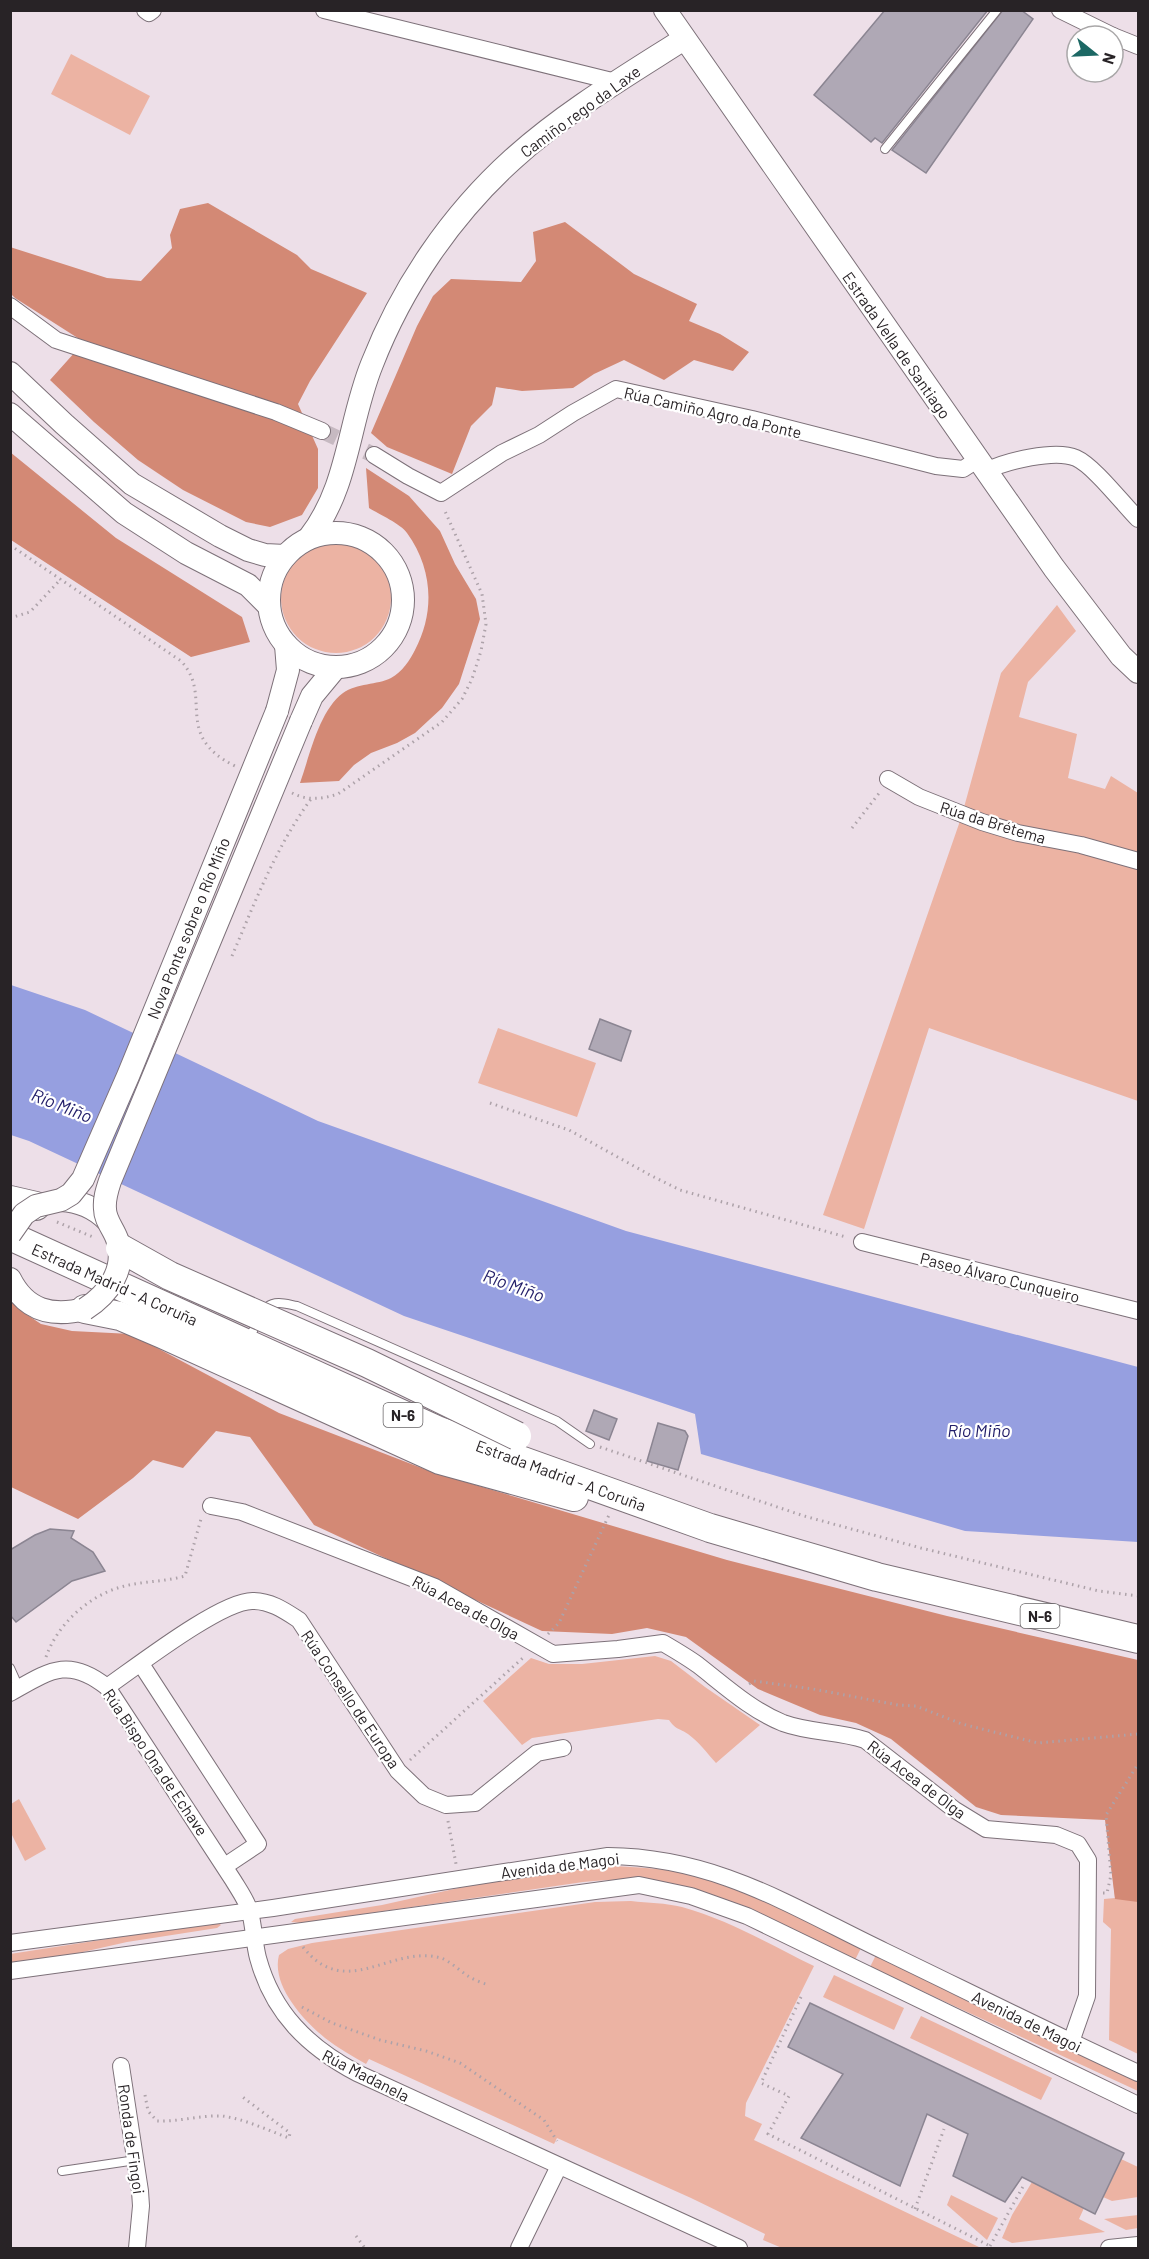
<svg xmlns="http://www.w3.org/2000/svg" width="1149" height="2259" viewBox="0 0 1149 2259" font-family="Barlow,sans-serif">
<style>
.green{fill:#ecb3a3}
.forest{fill:#d38975}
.water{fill:#969fe0}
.building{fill:#afa8b5;stroke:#8b8592;stroke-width:1.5}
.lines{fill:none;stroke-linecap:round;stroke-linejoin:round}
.street-tunnel{stroke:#c6b9c1;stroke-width:16;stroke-dasharray:16 8;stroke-linecap:butt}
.lane-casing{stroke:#7d7179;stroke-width:10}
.street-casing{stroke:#7d7179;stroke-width:18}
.secondary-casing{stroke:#7d7179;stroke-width:24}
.highway-casing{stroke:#7d7179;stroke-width:30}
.path{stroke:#ada2a9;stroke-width:3;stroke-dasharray:1.5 4.5;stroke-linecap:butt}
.lane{stroke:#fff;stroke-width:8}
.street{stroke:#fff;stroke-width:16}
.secondary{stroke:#fff;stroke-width:22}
.highway{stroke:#fff;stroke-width:28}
.secondary-bridge-casing{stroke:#7d7179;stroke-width:24;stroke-linecap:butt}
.highway-bridge-casing{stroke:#7d7179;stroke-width:30;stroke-linecap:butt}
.secondary-bridge{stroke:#fff;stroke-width:22}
.highway-bridge{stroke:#fff;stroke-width:28}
.labels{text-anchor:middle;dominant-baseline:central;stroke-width:4.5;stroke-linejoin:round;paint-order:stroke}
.shield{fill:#fff;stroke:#686567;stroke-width:1.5}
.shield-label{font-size:15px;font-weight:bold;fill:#282326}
.street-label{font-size:16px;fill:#282326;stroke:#fff}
.water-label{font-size:18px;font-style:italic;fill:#211d68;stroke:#fff}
</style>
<rect width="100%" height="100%" fill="#eddfe8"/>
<g class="green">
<path d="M71,54l79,42 -20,39 -79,-41z"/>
<circle cx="336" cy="598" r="55"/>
<path d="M1057,605l19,26 -48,51 -9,35 58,17 -9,44 37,11 6,-13 27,17v63l-175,-45 38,-138z"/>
<path d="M960,821l135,33 43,14v233l-209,-73 -65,201 -41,-14z"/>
<path d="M498,1028l98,35 -19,54 -99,-34z"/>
<path d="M655,1656l16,5 34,26 55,38 -44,38c-9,-10 -17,-21 -28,-29 -9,-6 -12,-4 -19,-14l-11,-1 -126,19 -10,7 -39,-44 48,-43 18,6h33z"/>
<path d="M1138,1660v394l-29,-14 2,-111 -8,-7 1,-23 11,-1 -9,-78z"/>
<path d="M19,1799l27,50 -21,12 -14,-28v-29z"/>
<path d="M614,1866c33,2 68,3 100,14 50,18 98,45 147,68l-6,12c-65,-31 -130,-70 -202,-79 -23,-3 -47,-1 -70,1l-281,41 -11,-1 4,-3 87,-14 81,-18 109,-18z"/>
<path d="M631,1901c17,2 35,2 51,6 47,13 89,38 132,59l-68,137 -1,13 17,8 -8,16 225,107 -197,1 -19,-8 2,-6 -74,-36 -134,-60 -3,6 -185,-85 -3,5c-14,-8 -28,-16 -41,-26 -22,-18 -54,-53 -46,-83l9,-6 24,-6 283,-41z"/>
<path d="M217,1922l4,3 -4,3 -90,14 -84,19 -32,5 -1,-12z"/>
<path d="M876,1955l262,125v11l-268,-124z"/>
<path d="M834,1975l70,33 -10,22 -71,-33z"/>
<path d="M921,2016l131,62 -11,22 -131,-62z"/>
<path d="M1121,2159l17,8v30l-26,4 -9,-4z"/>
<path d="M1032,2182l52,26 -5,11 26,13 -93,11 -10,-5 10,-23z"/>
<path d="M951,2195l47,23 -11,22 -40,-35z"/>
<path d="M1138,2215v13l-12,2 -22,-11z"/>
</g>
<g class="forest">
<path d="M208,203l89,52 14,14 56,24 -57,88 -12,23 20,45v39l-16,27 -32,12 -24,-5 -63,-32 -45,-30 -44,-38 -44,-42 34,-38 -69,-44 -4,-4 -1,-47 97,31 34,3 31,-33 -2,-13 10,-26z"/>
<path d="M565,222l69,52 63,30 -8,17 31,13 29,18 -16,19 -39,-11 -30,20 -40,-20 -30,14 -21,14 -51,3 -26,-4 -4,18 -21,21 -19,48 -65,-27 -16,-14 46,-107 16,-30 18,-17 70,3 15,-21 -3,-29z"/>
<path d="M10,452l106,86 126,79 8,25 -59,15 -180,-117z"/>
<path d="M366,468l43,28 31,35 15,33 21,35 4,20 -21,65 -17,24 -27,25 -18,10 -26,10 -17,12 -15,16 -39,2c10,-28 19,-72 43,-90 14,-10 34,-8 48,-15 11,-6 19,-18 24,-28 20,-38 18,-81 -8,-117 -6,-9 -28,-19 -38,-25z"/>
<path d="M10,1300l10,10 21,14 31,7 59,3 148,79 153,59 295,88 220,56 191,44v242l-23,-3 -10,-79 -104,-5 -25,-8 -85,-68 -35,-16 -36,-8 -62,-26 -72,-52 -39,-9 -35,6 -70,-3 -228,-106 -64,-88 -34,-6 -33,37 -30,-8 -20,18 -55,41 -67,-32z"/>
</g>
<path class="water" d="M11,985l74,25 233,111 308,110 512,136v175l-173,-11 -264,-77 -6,-40 -291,-98 -375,-175 -18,-6z"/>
<g class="building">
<path d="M885,10h103l-106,133 -7,-5 -4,4 -57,-47z"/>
<path d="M1003,10h18l12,9 -107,154 -34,-23z"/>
<path d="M600,1019l31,12 -10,30 -32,-12z"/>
<path d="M594,1410l23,9 -8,21 -23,-9z"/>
<path d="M658,1423l27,8 3,5 -10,34 -31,-9z"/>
<path d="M50,1529l24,2 -3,7 22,14 12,19 -33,10 -56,41 -6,-7v-65l25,-15z"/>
<path d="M810,2003l314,150 -29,61 -73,-37 -17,25 -52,-26 15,-42 -41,-20 -27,72 -99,-48 42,-64 -55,-27z"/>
</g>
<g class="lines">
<path class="street-tunnel" d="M322,431l52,24"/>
<defs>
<g id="lane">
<path d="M885,149l112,-139"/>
<path d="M248,1339l19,-32c9,-7 19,-3 30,-1l260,115 33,23"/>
<path d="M10,1668l9,20"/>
<path d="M62,2171l74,-11"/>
</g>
<g id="street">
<path d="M145,10l4,3 4,-3"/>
<path d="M324,10l292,72"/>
<path d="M1060,10l53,26"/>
<path d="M1113,36l25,10"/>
<path d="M10,306l46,34 220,72 46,19"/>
<path d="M374,455l34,21 33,17 61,-40 37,-18 34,-22 43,-24 136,30 184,47 27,3 14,-9"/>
<path d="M986,471c20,-10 69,-22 90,-13 18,8 47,46 62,61"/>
<path d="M888,779l31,18 63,25 36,11 63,12 57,16"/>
<path d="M862,1242l276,69"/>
<path d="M211,1506l31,6 193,75 118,67 65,-5 45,-6c12,7 24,14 35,22 27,21 53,45 85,58 27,10 56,8 82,17l90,70 31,19 70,6 22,9 10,16 -1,136 -16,46"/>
<path d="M141,1664l117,180 -33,22"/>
<path d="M107,1687c29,-20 115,-87 146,-86 18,0 32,10 46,19l99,151 26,25 22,9 29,-2 62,-50 26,-5"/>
<path d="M10,1693c39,-22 58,-37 97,-6l126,193c6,10 14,21 17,32 4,15 4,31 8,46 15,55 50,89 99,115l382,175"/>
<path d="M10,1943l263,-35 335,-52c108,1 182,50 276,95 85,41 169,83 254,122"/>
<path d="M10,1971l629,-86 52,11 56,20 391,189"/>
<path d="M121,2066l19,125 1,15 -4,42"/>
<path d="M519,2248l40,-82"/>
<path d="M1109,2248l29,-3"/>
</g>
<g id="secondary">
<path d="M665,10l389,558 67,88 17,16"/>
<path d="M10,373l54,51 68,60 88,52 28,14 17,5 20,1"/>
<path d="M10,414l114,99 62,40 62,32 21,21"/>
<circle cx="336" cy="600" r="67"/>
<path d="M309,538c40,-51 39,-115 63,-174 30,-77 79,-149 141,-205 52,-47 113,-83 171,-120"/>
<path d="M277,711l11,-41 -2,-25"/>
<path d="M301,721l11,-25 24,-29"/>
<path d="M61,1200c18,1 33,7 46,20"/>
<path d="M10,1279c16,32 42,38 75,30"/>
</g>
<g id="highway">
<path d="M10,1200l26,6"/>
<path d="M10,1236l429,195 271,97 167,49 261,62"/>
<path d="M85,1309l35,7 42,18 278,126 134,37"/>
</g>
</defs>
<use href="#lane" class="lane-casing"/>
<use href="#street" class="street-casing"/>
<use href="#secondary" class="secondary-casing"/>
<use href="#highway" class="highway-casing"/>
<g class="path">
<path d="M10,545l171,116c33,35 -9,74 54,105"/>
<path d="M10,618l20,-6 31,-33"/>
<path d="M292,793c16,8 30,6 46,1l104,-72 20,-23 10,-20 9,-28 5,-27 -4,-30 -38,-85"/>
<path d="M852,828l28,-36"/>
<path d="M232,956c23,-54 44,-109 79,-157"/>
<path d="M490,1103l79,27 81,45 30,15 166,47"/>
<path d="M57,1222l36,15"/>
<path d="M600,1447l204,69 117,32 178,43 39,5"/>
<path d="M548,1634l11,-11 50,-108"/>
<path d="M46,1657c11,-32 42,-61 75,-70 21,-6 43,-5 64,-11l16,-57"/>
<path d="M749,1684l5,-3 59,8 85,16 18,1 46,18 76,19 100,-9"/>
<path d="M410,1760l115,-104"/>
<path d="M448,1821l8,43"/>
<path d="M1103,1893h4l4,-18 -5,-60 32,-51"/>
<path d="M303,1947c43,55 88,-3 138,11 9,3 19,13 27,18 6,4 14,7 21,9"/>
<path d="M801,1997l-40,86 28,13 -21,38 222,112 1,2"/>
<path d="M302,2007l30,16 48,17 46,11 34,12 84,57 13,21"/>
<path d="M145,2095l3,16 9,10c21,1 44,-6 65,-5 23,3 45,14 67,22l1,-5 -50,-38"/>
<path d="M915,2209l29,-80"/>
<path d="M356,2236l9,12"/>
<path d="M990,2246l35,-63"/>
</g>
<use href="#lane" class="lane"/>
<use href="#street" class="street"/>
<use href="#secondary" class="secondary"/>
<use href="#highway" class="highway"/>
<defs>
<g id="secondary-bridge">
<path d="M10,1234l14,-20 12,-8 25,-6 10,-6 12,-15 45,-103 149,-365"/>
<path d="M85,1309c24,-15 42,-41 32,-70 -4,-11 -12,-19 -12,-30 -1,-10 2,-19 5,-28l191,-460"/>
</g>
<path id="highway-bridge" d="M120,1248l50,28 197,87 150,73"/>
</defs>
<use href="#secondary-bridge" class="secondary-bridge-casing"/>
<use href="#highway-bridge" class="highway-bridge-casing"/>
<use href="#secondary-bridge" class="secondary-bridge"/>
<use href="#highway-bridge" class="highway-bridge"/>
</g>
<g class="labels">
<g class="shield">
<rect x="383.5" y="1403" width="39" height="24" rx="4.5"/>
<rect x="1020.5" y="1604" width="39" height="24" rx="4.5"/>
</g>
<g class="shield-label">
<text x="403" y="1415">N-6</text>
<text x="1040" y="1616">N-6</text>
</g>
<g class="street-label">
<text transform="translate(580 111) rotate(-36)">Camiño rego da Laxe</text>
<text transform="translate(897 345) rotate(55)">Estrada Vella de Santiago</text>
<text transform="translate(713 412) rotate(13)">Rúa Camiño Agro da Ponte</text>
<text transform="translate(993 822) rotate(17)">Rúa da Brétema</text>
<text transform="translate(188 928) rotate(-68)">Nova Ponte sobre o Río Miño</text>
<text transform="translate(1000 1277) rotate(14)">Paseo Álvaro Cunqueiro</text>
<text transform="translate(115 1284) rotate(24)">Estrada Madrid - A Coruña</text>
<text transform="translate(561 1475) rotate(20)">Estrada Madrid - A Coruña</text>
<text transform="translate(466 1607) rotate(28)">Rúa Acea de Olga</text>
<text transform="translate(351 1699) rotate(56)">Rúa Consello de Europa</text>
<text transform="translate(156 1762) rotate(56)">Rúa Bispo Ona de Echave</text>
<text transform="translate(917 1779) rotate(37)">Rúa Acea de Olga</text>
<text transform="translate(560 1865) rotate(-7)">Avenida de Magoi</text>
<text transform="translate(1027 2021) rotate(26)">Avenida de Magoi</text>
<text transform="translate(366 2075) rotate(27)">Rúa Madanela</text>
<text transform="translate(132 2139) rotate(82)">Ronda de Fingoi</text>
</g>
<g class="water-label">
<text transform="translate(62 1105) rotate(22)">Río Miño</text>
<text transform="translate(514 1285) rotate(20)">Río Miño</text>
<text x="979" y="1430">Río Miño</text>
</g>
</g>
<rect width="1149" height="2259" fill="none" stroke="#282326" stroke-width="24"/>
<g transform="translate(1095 54) rotate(108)"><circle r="28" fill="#ffffff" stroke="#a9a7a8" stroke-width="1.5"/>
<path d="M0-4.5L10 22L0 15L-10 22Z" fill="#1c6864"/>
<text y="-9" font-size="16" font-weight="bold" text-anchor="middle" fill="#282326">N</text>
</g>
</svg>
